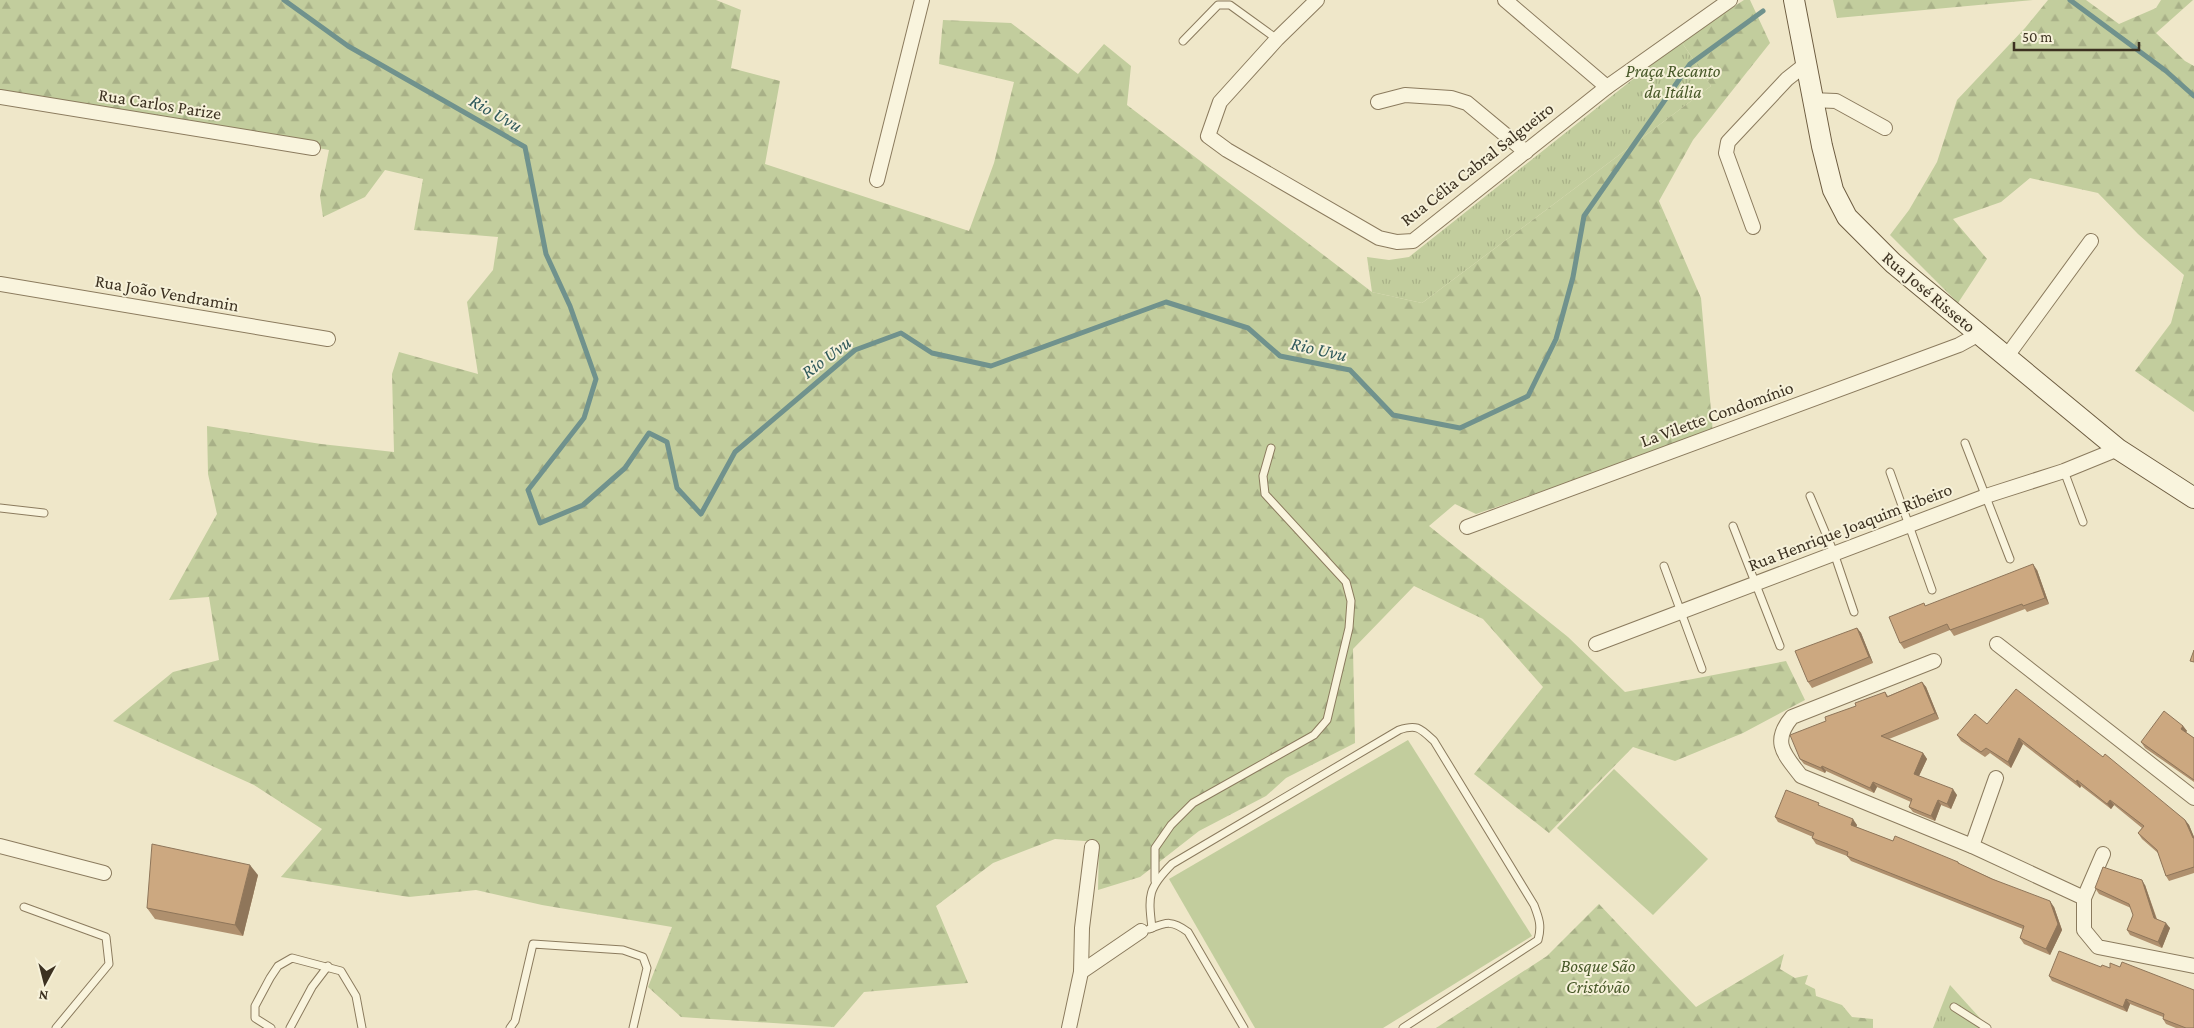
<svg xmlns="http://www.w3.org/2000/svg" width="2194" height="1028" viewBox="0 0 2194 1028" font-family="'Crimson Pro',serif">
<style>
.grass{fill:url(#grass-tufts)}
.forest{fill:url(#forest-firs)}
.garden{fill:#c2cd9d}
.lines{fill:none;stroke-linecap:round;stroke-linejoin:round}
.stream{stroke:#70928d;stroke-width:5}
.lane-casing{stroke:#8b7b5e;stroke-width:9}
.street-casing{stroke:#8b7b5e;stroke-width:16}
.secondary-casing{stroke:#6d5c40;stroke-width:22}
.lane{stroke:#f9f4dd;stroke-width:7}
.street{stroke:#f9f4dd;stroke-width:14}
.secondary{stroke:#f9f4dd;stroke-width:20}
.wall{fill:#af906e}
.shaded-wall{fill:#8f765a}
.building{fill:#cca880;stroke:#8f765a}
.labels{text-anchor:middle;dominant-baseline:central;stroke-width:4;stroke-linejoin:round;paint-order:stroke}
.park-label{font-size:18px;font-style:italic;fill:#475828;stroke:#f6f1d9}
.street-label{font-size:18px;fill:#3c3121;stroke:#f6f1d9}
.water-label{font-size:19px;font-style:italic;fill:#305a5c;stroke:#f6f1d9}
</style>
<defs>
<pattern id="grass-tufts" width="24" height="20" patternUnits="userSpaceOnUse" patternTransform="scale(1.25)"><rect width="24" height="20" fill="#c2cd9d"/><path d="M3 7l-1-3M5 7V3M7 7l1-3M15 17l-1-3M17 17v-4M19 17l1-3" fill="none" stroke="#a8b087"/></pattern>
<pattern id="forest-firs" width="22" height="20" patternUnits="userSpaceOnUse" patternTransform="scale(1.25)"><rect width="22" height="20" fill="#c2cd9d"/><path d="M5 1l3.5 6h-7zM16 11l3.5 6h-7z" fill="#a8b087"/></pattern>
</defs>
<rect width="100%" height="100%" fill="#efe7c9"/>
<g class="grass">
<path d="M1681,41l30,45 -289,217 -50,-11 -5,-35 22,3 20,-3z"/>
<path d="M1950,985l39,43h-56z"/>
</g>
<g class="forest">
<path d="M0,0h716l25,10 -10,58 49,13 -15,83 204,67 25,-68 20,-81 -75,-18 4,-44 68,3 67,51 26,-30 27,22 -4,39 245,187 50,11 289,-217 -30,-45 63,-41h6l20,43 -77,97 -34,61 42,97 12,135 -237,81 -21,-10 -26,22 139,111 57,55 161,-31 19,39 -62,33 -68,28 -42,-14 -84,86 -75,-59 69,-87 -60,-68 -69,-33 -61,63 2,94 -69,35 -20,18 -67,35 -59,46 -42,13 1,-48 -44,-3 -62,24 -57,43 32,77 -104,9 -30,35 -153,-10 -33,-30 24,-60 -130,-22 -66,-15 -67,7 -128,-20 41,-48 -68,-44 -141,-64 60,-49 46,-12 -10,-63 -40,3 48,-86 -9,-40 -1,-48 114,18 73,8 -2,-78 7,-22 79,22 -11,-72 26,-32 5,-33 -84,-7 9,-51 -38,-9 -20,27 -42,20 -3,-21 9,-46 -329,-58z"/>
<path d="M1833,0h200l-196,18z"/>
<path d="M2048,0h38l33,24 37,-16 5,-8h32l-37,33 29,28 9,5v346l-59,-41 36,-48 13,-48 -46,-41 -40,-41 -68,-15 -29,24 -48,17 34,40 -29,44 -68,-68 19,-25 28,-48 20,-62 68,-72z"/>
<path d="M1599,904l97,103 88,-53 -4,15 15,9 13,-3 -3,9 10,5 1,7 26,9 10,12 21,2v9h-437l111,-72z"/>
</g>
<g class="garden">
<path d="M1408,740l124,196 -149,92h-128l-86,-149z"/>
<path d="M1614,769l94,90 -55,56 -96,-87z"/>
</g>
<g class="lines">
<g class="stream">
<path d="M284,0l64,46 177,101 21,107 24,52 26,73 -12,39 -56,72 12,33 43,-18 42,-37 24,-35 18,9 10,46 24,26 34,-62 120,-102 46,-17 31,20 59,13 175,-64 82,26 32,28 70,14 43,45 67,13 68,-32 28,-57 17,-62 11,-61 106,-152 73,-53"/>
<path d="M2070,0l96,71 28,25"/>
</g>
<defs>
<g id="lane">
<path d="M1183,41l35,-36h12l47,34"/>
<path d="M1965,443l45,116"/>
<path d="M2064,471l19,51"/>
<path d="M1890,472l42,118"/>
<path d="M1810,496l24,57 20,59"/>
<path d="M0,508l44,5"/>
<path d="M1733,526l47,120"/>
<path d="M1664,566l38,103"/>
<path d="M1155,881v-33l16,-23 22,-22 121,-68 13,-15 22,-92 2,-27 -5,-19 -81,-88 -2,-18 8,-28"/>
<path d="M24,907l82,30 3,27 -53,64"/>
<path d="M1152,928c-4,-33 -4,-40 20,-64l227,-134c18,-6 21,-2 35,11l100,164c5,13 8,21 4,35l-135,88"/>
<path d="M1149,929c18,-7 23,-9 39,3l56,96"/>
<path d="M1954,1007l33,21"/>
<path d="M271,1028l-16,-10v-12l15,-28 8,-12 14,-8 49,13 15,25 6,32"/>
<path d="M290,1028l22,-41 16,-21"/>
<path d="M510,1028l5,-7 18,-77 90,6 20,7 4,11 -14,60"/>
</g>
<g id="street">
<path d="M1317,0l-40,39 -57,63 -12,34 19,14 152,88 18,4 16,-1 194,-154 123,-87"/>
<path d="M1505,0l102,87"/>
<path d="M0,97l313,51"/>
<path d="M1811,100l25,1 49,27"/>
<path d="M1378,102l27,-7 46,3 16,5 59,49"/>
<path d="M877,180l45,-180"/>
<path d="M1753,227l-27,-74 2,-11 59,-63 19,-15"/>
<path d="M0,284l328,55"/>
<path d="M2007,356l84,-115"/>
<path d="M1467,527l492,-182 20,-11"/>
<path d="M1596,644l390,-148 78,-25 54,-22"/>
<path d="M1997,644l197,154"/>
<path d="M1934,661l-142,56c-21,25 -8,37 9,59l171,70 112,52"/>
<path d="M0,846l104,27"/>
<path d="M1972,846l24,-68"/>
<path d="M2103,854l-19,44v32l14,17 96,19"/>
<path d="M1081,972l1,-44 10,-81"/>
<path d="M1069,1028l12,-56 60,-41"/>
</g>
<path id="secondary" d="M1794,0l28,146 11,44 14,27 46,46 225,186 76,49"/>
</defs>
<use href="#lane" class="lane-casing"/>
<use href="#street" class="street-casing"/>
<use href="#secondary" class="secondary-casing"/>
<use href="#lane" class="lane"/>
<use href="#street" class="street"/>
<use href="#secondary" class="secondary"/>
</g>
<g class="wall">
<path d="M2037,570l12,34 -22,8 -2,-3 -71,27 -4,-6 -46,19 -4,-6 26,-37z"/>
<path d="M1857,628l4,5 12,30 -61,25 -4,-6z"/>
<path d="M1922,682l4,5 13,32 -50,20 34,14 4,6 -8,17 38,19 -6,14 -10,-4 -6,16 -22,-9 -4,-5 2,-5 -34,-15 -3,6 -48,-22 -1,2 -21,-9 -4,-5 26,-38 59,-29 3,4z"/>
<path d="M1987,724l116,33 82,63 4,5 5,12v36l-25,8 -3,-5 -8,-23 -16,-14 -4,-6 4,-5 -28,-23 -3,4 -30,-23 -1,2 -57,-44 -12,24 -21,-15 -5,4 -24,-16 -4,-6z"/>
<path d="M2183,726l4,5 -1,1 8,6v44l-49,-34 -4,-6z"/>
<path d="M1821,807l36,18 -1,2 37,14 65,21 2,2 94,43 8,23 -12,25 -26,-11 -4,-6 3,-9 -172,-68 -4,-5 -31,-12 -4,-6 1,-1 -35,-15 -3,-5z"/>
<path d="M258,875l-15,61 -88,-17 -8,-11z"/>
<path d="M2145,885l12,34 13,9 -8,20 -32,-13 -3,-5 6,-15 -2,-7 -32,-14 -4,-6z"/>
<path d="M2101,967l9,1 10,-1 74,61h-18l-10,-4 -3,-5v-2l-33,-13 -3,8 -75,-31 -3,-5z"/>
</g>
<g class="shaded-wall">
<path d="M2033,564l4,6 12,34 -4,-6z"/>
<path d="M1857,628l4,5 12,30 -4,-6z"/>
<path d="M1922,682l4,5 13,32 -4,-6z"/>
<path d="M2183,726l4,5 -3,3 -3,-5z"/>
<path d="M2019,738l4,6 -12,24 -3,-6z"/>
<path d="M1923,753l4,6 -10,21 -3,-6z"/>
<path d="M1822,766l4,5 -1,2 -4,-5z"/>
<path d="M2077,780l4,6 -1,2 -4,-6z"/>
<path d="M1873,782l4,5 -3,6 -4,-5z"/>
<path d="M1953,789l4,6 -6,14 -4,-5z"/>
<path d="M1938,800l3,5 -6,16 -4,-5z"/>
<path d="M2110,800l4,5 -3,4 -4,-5z"/>
<path d="M1853,819l4,6 -2,6 -4,-6z"/>
<path d="M2185,820l4,5 5,12v3z"/>
<path d="M250,865l8,10 -15,61 -8,-11z"/>
<path d="M2142,880l3,5 13,39 -4,-6z"/>
<path d="M2050,901l4,6 8,23 -12,25 -4,-6z"/>
<path d="M2166,923l4,5 -8,20 -4,-6z"/>
<path d="M2126,999l4,5 -3,8 -4,-5z"/>
</g>
<g class="building">
<path d="M2033,564l12,34 -22,8 -1,-2 -72,26 -3,-6 -47,19 -11,-26 35,-14 1,3z"/>
<path d="M1857,628l12,29 -61,25 -13,-31z"/>
<path d="M2194,650v12l-4,-1z"/>
<path d="M1922,682l13,31 -54,23 42,17 -9,21 39,15 -6,15 -9,-4 -7,16 -22,-9 3,-8 -39,-17 -3,6 -48,-22 -1,2 -21,-9 -10,-24 36,-14 -1,-4 31,-11 -1,-3 30,-11 2,5z"/>
<path d="M2016,689l87,68 2,-3 80,66 8,18h1v29l-28,9 -9,-26 -19,-17 6,-7 -34,-26 -3,4 -30,-24 -1,2 -57,-44 -11,24 -22,-14 -5,4 -24,-17 18,-21 12,10z"/>
<path d="M2164,711l19,15 -2,3 13,9v42l-53,-38z"/>
<path d="M1786,790l33,13 -1,2 35,14 -2,6 42,16 2,-5 63,26v1l34,16 58,22 8,23 -12,25 -26,-11 4,-12 -177,-70 1,-4 -36,-14 2,-5 -39,-16z"/>
<path d="M152,844l98,21 -15,60 -88,-17z"/>
<path d="M2103,867l39,13 12,38 12,5 -8,19 -31,-12 6,-15 -4,-11 -34,-16z"/>
<path d="M2059,951l42,16 1,-2 8,3v-5l10,4 2,-5 72,28v38h-8l-23,-9 1,-5 -38,-15 -3,8 -74,-31z"/>
</g>
<g class="labels">
<g class="park-label">
<text x="1673" y="71">Praça Recanto<tspan x="1673" dy="21">da Itália</tspan></text>
<text x="1598" y="966">Bosque São<tspan x="1598" dy="21">Cristóvão</tspan></text>
</g>
<g class="street-label">
<text transform="translate(160 104) rotate(9)">Rua Carlos Parize</text>
<text transform="translate(1477 164) rotate(-38)">Rua Célia Cabral Salgueiro</text>
<text transform="translate(1929 292) rotate(40)">Rua José Risseto</text>
<text transform="translate(167 293) rotate(10)">Rua João Vendramin</text>
<text transform="translate(1717 414) rotate(-20)">La Vilette Condomínio</text>
<text transform="translate(1850 527) rotate(-21)">Rua Henrique Joaquim Ribeiro</text>
</g>
<g class="water-label">
<text transform="translate(496 113) rotate(30)">Rio Uvu</text>
<text transform="translate(1319 349) rotate(13)">Rio Uvu</text>
<text transform="translate(826 357) rotate(-37)">Rio Uvu</text>
</g>
</g>
<g transform="translate(45 983) rotate(187)" stroke="#f6f1d9" stroke-width="4" paint-order="stroke">
<path d="M0-4L9 19L0 12L-9 19Z" fill="#3c3121"/>
<text y="-8" font-size="14" font-weight="bold" text-anchor="middle" fill="#3c3121">N</text>
</g>
<path d="M2014 42v8h125v-8" fill="none" stroke="#3c3121" stroke-width="2.5"/>
<text x="2022" y="42" font-size="15" fill="#3c3121" stroke="#f6f1d9" stroke-width="4" paint-order="stroke">50 m</text>
</svg>
